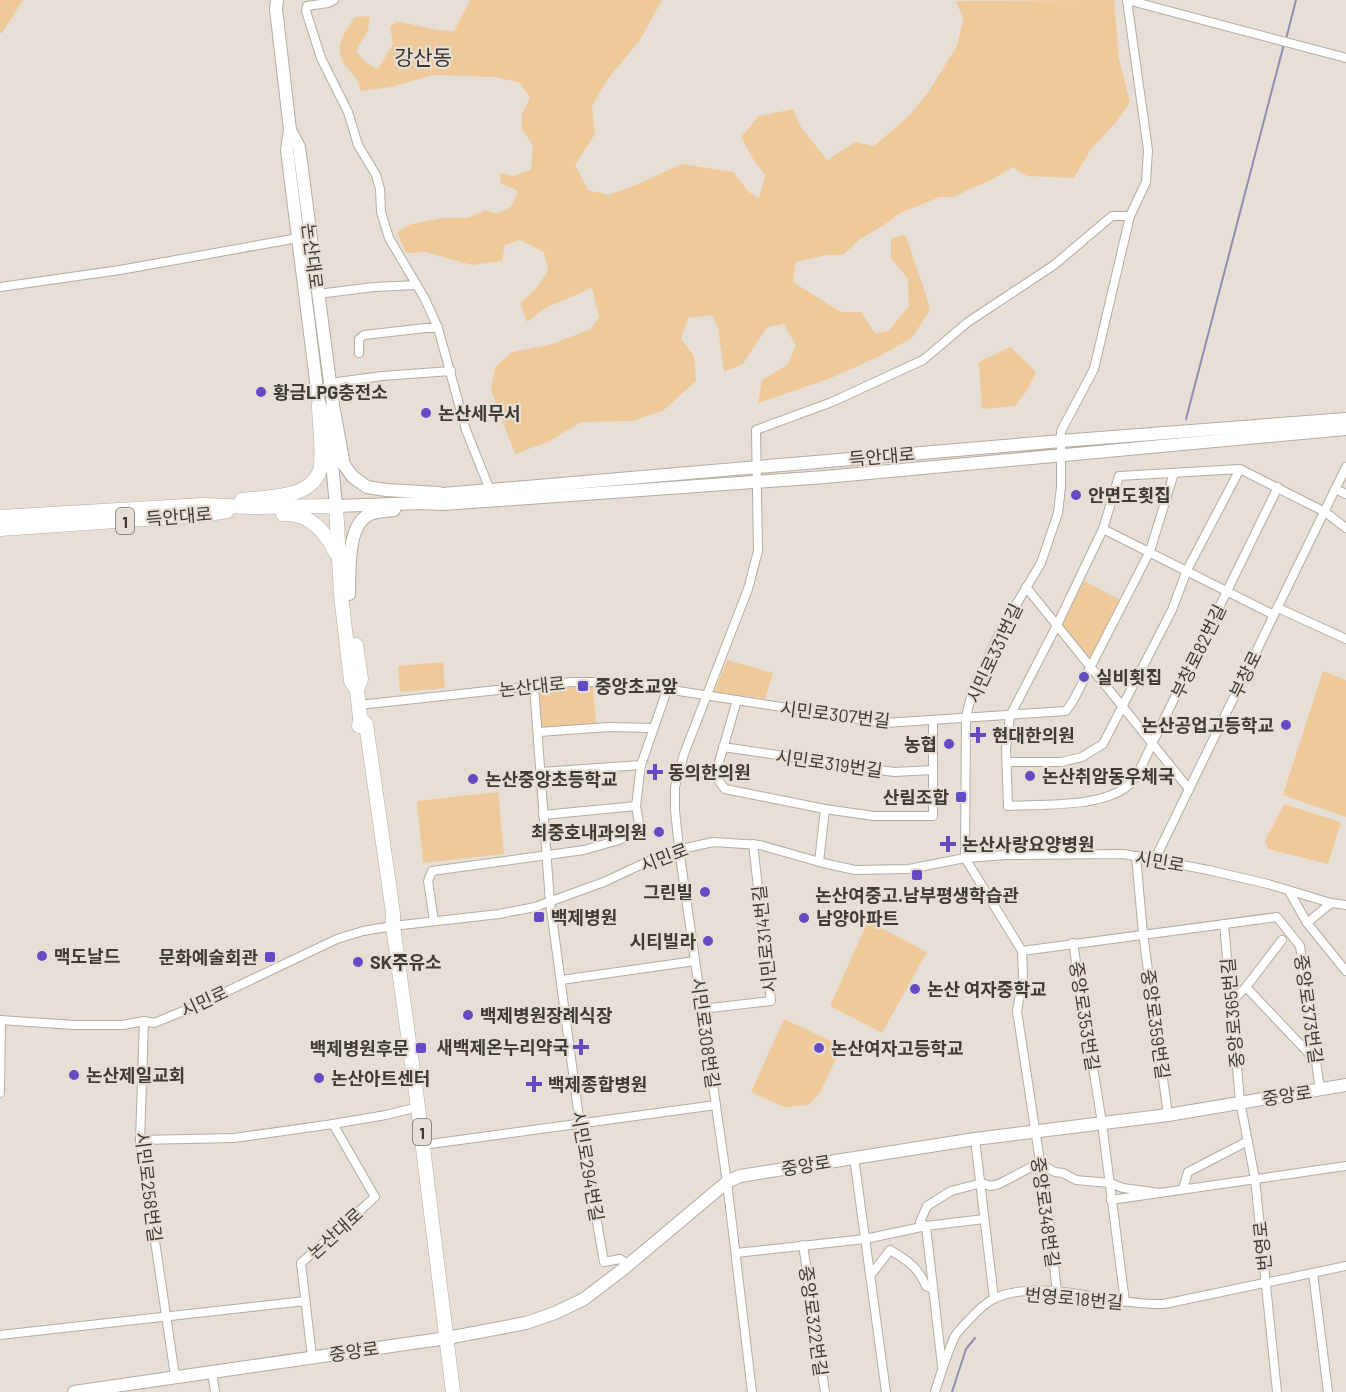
<svg xmlns="http://www.w3.org/2000/svg" width="1346" height="1392" viewBox="0 0 1346 1392" font-family="Barlow,'Noto Sans KR',sans-serif">
<style>
.green{fill:#eeca9b}
.lines{fill:none;stroke-linecap:round;stroke-linejoin:round}
.stream{stroke:#908db1;stroke-width:2}
.street-casing{stroke:#b3aca2;stroke-width:10}
.secondary-casing{stroke:#b3aca2;stroke-width:14}
.primary-casing{stroke:#b3aca2;stroke-width:15}
.street{stroke:#fff;stroke-width:8}
.secondary{stroke:#fff;stroke-width:12}
.primary{stroke:#fff;stroke-width:14}
.poi-dot{fill:#624bc3;stroke:#e7dfd5;stroke-width:2}
.labels{text-anchor:middle;dominant-baseline:central;stroke-width:4.5;stroke-linejoin:round;paint-order:stroke}
.shield{fill:#e7dfd5;stroke:#716d67;stroke-width:1.5}
.shield-label{font-size:16px;font-weight:bold;fill:#3f3c38}
.street-label{font-size:18px;fill:#3f3c38;stroke:#e7dfd5}
.poi-label{font-size:18px;font-weight:bold;fill:#3f3c38;stroke:#e7dfd5;text-anchor:start}
.quarter-label{font-size:21px;fill:#3c352d;stroke:#e7dfd5}
</style>
<rect width="100%" height="100%" fill="#e7dfd5"/>
<g class="green">
<path d="M0,0h23l-21,33h-2z"/>
<path d="M470,0h192l-22,40 -33,40 -15,26 3,28 -20,31 13,25 20,5 28,-10 45,-21 52,8 15,19 11,8 6,-24 -12,-16 -12,-22 18,-21 34,-7 8,18 26,33 28,-18 19,4 35,-30 20,-25 28,-45 6,-27 -7,-18 158,-1 5,59 11,43 -12,18 -27,29 -17,29 -47,-2 -14,-9 -20,12 -40,18h-13l-40,16 -16,12 -24,14 -17,16h-17l-30,7 -3,20 48,30h20l14,21 13,-2 21,-25 -1,-27 -17,-21v-20l15,-3c7,26 18,49 24,75l-18,28 -34,19 -47,21 -73,25 4,-23 25,-15 9,-19 -12,-22 -17,3 -24,37 -19,8 -6,-44 -6,-13 -24,3 -7,21 13,17 2,25 -32,29 -31,11 -52,1 -33,20 -33,12 -24,-64 4,-23 17,-15 37,-7 42,-16 8,-12 -7,-29 -45,19 -20,15 -7,-19 16,-14 12,-18 -4,-19 -24,-12 -15,5 -3,16 -30,4 -47,-13 -19,1 -9,-21 14,-8 32,-6h25l17,-8 11,4 15,-7 7,-16 -17,-8 -1,-10 13,3 18,-6 2,-24 -11,-17v-15l8,-16 -10,-15 -24,-6 -63,-2 -42,12 -30,4c-5,-18 -10,-16 -18,-29 -9,-17 3,-32 12,-45l15,-1 -2,14 -12,21 9,11 13,7 15,-25 -3,-17 7,-6 40,9 17,1z"/>
<path d="M296,149l33,255 -6,1 -32,-255z"/>
<path d="M1010,347l26,25 -8,17 -13,17 -33,3 -3,-47z"/>
<path d="M1084,581l38,20 -31,60 -30,-35z"/>
<path d="M727,660l46,13 -8,26 -51,-7z"/>
<path d="M443,662l2,26 -45,4 -2,-26z"/>
<path d="M1323,671l23,9v137l-63,-22z"/>
<path d="M593,684l3,41 -56,4 -3,-40z"/>
<path d="M498,792l6,62 -81,9 -6,-62z"/>
<path d="M1284,804l57,18 -13,42 -60,-15 -3,-8z"/>
<path d="M868,921l59,31 -45,81 -52,-27z"/>
<path d="M784,1019l58,27 -22,47 -11,12 -25,2 -33,-15z"/>
</g>
<g class="lines">
<g class="stream">
<path d="M1286,39l10,-39"/>
<path d="M1186,419l98,-375"/>
<path d="M952,1392l14,-43 9,-11"/>
</g>
<defs>
<g id="street">
<path d="M334,0l-6,3 -21,3 -1,5 15,47 27,54 10,33 18,30 4,14 1,23 8,26 36,61 13,29 28,102 24,60"/>
<path d="M1127,0l219,58"/>
<path d="M1127,0l21,150 -2,32 -16,34"/>
<path d="M0,287l120,-17 178,-32"/>
<path d="M318,294l56,-7 43,-2"/>
<path d="M359,353v-14l5,-4 62,-7h12"/>
<path d="M330,383l52,-7 69,-5"/>
<path d="M1278,487l-126,257c-5,10 -14,33 -22,40 -26,24 -88,20 -122,22l-2,-57 4,-33 47,-91 46,-96 16,-53 121,-7 85,43 21,16"/>
<path d="M1335,489l11,5"/>
<path d="M1103,529l171,86"/>
<path d="M1026,587l163,202"/>
<path d="M1278,608l68,31"/>
<path d="M534,686l16,216 30,223 24,137 16,-3 8,6"/>
<path d="M737,700l-22,76 10,13 100,20 49,7h59v-96"/>
<path d="M359,705l212,-23h49l265,41 181,-12 7,-10 77,-150 24,-78"/>
<path d="M539,732l69,-5 45,1"/>
<path d="M723,747l171,25 39,-2"/>
<path d="M1008,762h53l21,-5 21,-13 69,-134 15,-40 53,-101"/>
<path d="M541,772l100,-7"/>
<path d="M543,815l93,-9"/>
<path d="M1136,856l7,78 25,181"/>
<path d="M965,858l57,93 1,26 -6,34 33,216 7,66"/>
<path d="M1155,859l191,-392"/>
<path d="M819,862l6,-53"/>
<path d="M1289,891l18,32 39,48"/>
<path d="M434,921l-6,-40 4,-10 152,-21 35,-10 21,-11 -4,-23 5,-41 26,-75"/>
<path d="M1307,923l24,-20"/>
<path d="M1224,924l16,177 15,78 22,213"/>
<path d="M1073,943l29,180 23,179"/>
<path d="M1022,951l255,-34 23,29 20,144"/>
<path d="M561,980l134,-19"/>
<path d="M1246,987l36,-47"/>
<path d="M1231,1002l15,-15 70,74"/>
<path d="M702,1009l69,-8 -18,-157"/>
<path d="M0,1020l74,5h49l21,-4 10,2 44,-18 139,-66 26,-8 30,-5 106,-12 36,-7 69,-25 64,-30 45,-10 47,3 63,18 32,7 54,-1 56,-11 42,-3 117,-1 84,16 60,14 63,19 15,2"/>
<path d="M144,1021l-4,119 35,236"/>
<path d="M0,1093l1,-73"/>
<path d="M975,1139l19,160"/>
<path d="M140,1140l94,-2 99,-14 53,-9 32,-8"/>
<path d="M423,1145l293,-40"/>
<path d="M854,1157l32,235"/>
<path d="M1183,1189l5,-17 60,-31"/>
<path d="M1111,1200l235,-34"/>
<path d="M926,1226l-6,-4 7,-16 24,-15 31,-8 8,3 9,-2 40,-21 16,9 8,1 13,7 34,3 13,5 37,5"/>
<path d="M926,1226l16,140"/>
<path d="M803,1245l22,147"/>
<path d="M736,1253l129,-14 61,-13 58,-7"/>
<path d="M1313,1273l15,119"/>
<path d="M870,1276l20,-26c17,10 28,17 36,36l7,3"/>
<path d="M0,1335l305,-34"/>
<path d="M312,1357l-11,-94 74,-66 -42,-73"/>
<path d="M212,1371l3,21"/>
<path d="M752,1392l-25,-210 -48,-333 -4,-39v-23l9,-33 64,-165 10,-38 -2,-121 76,-28 91,-42 45,-38 86,-57 58,-49h18l-36,153 -33,62v56l-3,26 -17,50 -40,67 -29,62 -6,25 -1,141"/>
<path d="M935,1392c6,-19 12,-39 20,-56 3,-5 8,-10 12,-14 8,-9 18,-19 28,-24 50,-21 116,8 169,6l182,-38"/>
</g>
<g id="secondary">
<path d="M277,0l-1,9 14,121 -3,20 32,255 4,7"/>
<path d="M290,130l9,17 34,258 11,60 9,12 14,10 19,3 53,3"/>
<path d="M333,405l-5,15 8,86 85,-3 22,1 382,-27 521,-48"/>
<path d="M425,501l18,-7 618,-53 285,-22"/>
<path d="M349,594c1,-22 -3,-69 21,-80 7,-3 17,-3 24,-4"/>
<path d="M74,1392l373,-54 79,-15 29,-10 29,-14 38,-29 105,-88 13,-6 235,-37 193,-24 178,-30"/>
</g>
<g id="primary">
<path d="M242,500c24,-3 69,-1 78,-30 4,-12 -1,-50 -1,-65"/>
<path d="M283,514c27,-1 42,17 53,39"/>
<path d="M0,517l203,-12 46,2 87,-1 5,89 10,86 6,9"/>
<path d="M0,529l203,-14 24,-4"/>
<path d="M356,645l5,34 -4,11 3,28 -1,8"/>
<path d="M360,718l6,6 27,189v13l25,181 35,285"/>
</g>
</defs>
<use href="#street" class="street-casing"/>
<use href="#secondary" class="secondary-casing"/>
<use href="#primary" class="primary-casing"/>
<use href="#street" class="street"/>
<use href="#secondary" class="secondary"/>
<use href="#primary" class="primary"/>
</g>
<g class="poi-dot">
<circle cx="261" cy="392" r="6"/>
<circle cx="426" cy="413" r="6"/>
<circle cx="1076" cy="495" r="6"/>
<circle cx="1084" cy="677" r="6"/>
<rect x="577" y="680" width="12" height="12" rx="3"/>
<circle cx="1286" cy="725" r="6"/>
<path d="M975 726h6v6h6v6h-6v6h-6v-6h-6v-6h6z"/>
<circle cx="949" cy="744" r="6"/>
<path d="M652 763h6v6h6v6h-6v6h-6v-6h-6v-6h6z"/>
<circle cx="1030" cy="776" r="6"/>
<circle cx="473" cy="779" r="6"/>
<rect x="955" y="791" width="12" height="12" rx="3"/>
<circle cx="659" cy="832" r="6"/>
<path d="M945 835h6v6h6v6h-6v6h-6v-6h-6v-6h6z"/>
<rect x="911" y="869" width="12" height="12" rx="3"/>
<circle cx="705" cy="892" r="6"/>
<rect x="533" y="911" width="12" height="12" rx="3"/>
<circle cx="804" cy="918" r="6"/>
<circle cx="708" cy="941" r="6"/>
<circle cx="42" cy="956" r="6"/>
<rect x="264" y="951" width="12" height="12" rx="3"/>
<circle cx="358" cy="962" r="6"/>
<circle cx="915" cy="989" r="6"/>
<circle cx="468" cy="1015" r="6"/>
<path d="M578 1038h6v6h6v6h-6v6h-6v-6h-6v-6h6z"/>
<rect x="415" y="1042" width="12" height="12" rx="3"/>
<circle cx="819" cy="1048" r="6"/>
<circle cx="74" cy="1075" r="6"/>
<circle cx="319" cy="1078" r="6"/>
<path d="M531 1075h6v6h6v6h-6v6h-6v-6h-6v-6h6z"/>
</g>
<g class="labels">
<g class="shield">
<rect x="116" y="508" width="18" height="26" rx="4.5"/>
<rect x="413" y="1119" width="18" height="26" rx="4.5"/>
</g>
<g class="shield-label">
<text x="125" y="521">1</text>
<text x="422" y="1132">1</text>
</g>
<g class="street-label">
<text transform="translate(313 256) rotate(83)">논산대로</text>
<text transform="translate(882 456) rotate(-5)">득안대로</text>
<text transform="translate(179 516) rotate(-5)">득안대로</text>
<text transform="translate(1198 651) rotate(-64)">부창로82번길</text>
<text transform="translate(994 653) rotate(-65)">시민로331번길</text>
<text transform="translate(1245 674) rotate(-64)">부창로</text>
<text transform="translate(532 686) rotate(-6)">논산대로</text>
<text transform="translate(835 714) rotate(7)">시민로307번길</text>
<text transform="translate(829 763) rotate(8)">시민로319번길</text>
<text transform="translate(664 857) rotate(-21)">시민로</text>
<text transform="translate(1160 861) rotate(10)">시민로</text>
<text transform="translate(764 939) rotate(-96)">시민로314번길</text>
<text transform="translate(204 1001) rotate(-25)">시민로</text>
<text transform="translate(1309 1009) rotate(82)">중앙로373번길</text>
<text transform="translate(1232 1013) rotate(-95)">중앙로365번길</text>
<text transform="translate(1085 1016) rotate(81)">중앙로353번길</text>
<text transform="translate(1156 1024) rotate(82)">중앙로359번길</text>
<text transform="translate(706 1033) rotate(82)">시민로308번길</text>
<text transform="translate(1287 1095) rotate(-8)">중앙로</text>
<text transform="translate(806 1165) rotate(-9)">중앙로</text>
<text transform="translate(588 1166) rotate(80)">시민로294번길</text>
<text transform="translate(149 1187) rotate(83)">시민로258번길</text>
<text transform="translate(1046 1212) rotate(82)">중앙로348번길</text>
<text transform="translate(335 1233) rotate(-42)">논산대로</text>
<text transform="translate(1262 1246) rotate(-96)">번영로</text>
<text transform="translate(1074 1298) rotate(5)">번영로18번길</text>
<text transform="translate(814 1321) rotate(82)">중앙로322번길</text>
<text transform="translate(354 1351) rotate(-8)">중앙로</text>
</g>
<g class="poi-label">
<text x="273" y="392">황금LPG충전소</text>
<text x="438" y="413">논산세무서</text>
<text x="1088" y="495">안면도횟집</text>
<text x="1096" y="677">실비횟집</text>
<text x="595" y="686">중앙초교앞</text>
<text x="1274" y="725" text-anchor="end">논산공업고등학교</text>
<text x="992" y="735">현대한의원</text>
<text x="937" y="744" text-anchor="end">농협</text>
<text x="668" y="772">동의한의원</text>
<text x="1042" y="776">논산취암동우체국</text>
<text x="485" y="779">논산중앙초등학교</text>
<text x="949" y="797" text-anchor="end">산림조합</text>
<text x="647" y="832" text-anchor="end">최중호내과의원</text>
<text x="962" y="844">논산사랑요양병원</text>
<text x="693" y="892" text-anchor="end">그린빌</text>
<text x="917" y="895" text-anchor="middle">논산여중고.남부평생학습관</text>
<text x="551" y="917">백제병원</text>
<text x="816" y="918">남양아파트</text>
<text x="696" y="941" text-anchor="end">시티빌라</text>
<text x="54" y="956">맥도날드</text>
<text x="258" y="957" text-anchor="end">문화예술회관</text>
<text x="370" y="962">SK주유소</text>
<text x="927" y="989">논산 여자중학교</text>
<text x="480" y="1015">백제병원장례식장</text>
<text x="569" y="1047" text-anchor="end">새백제온누리약국</text>
<text x="409" y="1048" text-anchor="end">백제병원후문</text>
<text x="831" y="1048">논산여자고등학교</text>
<text x="86" y="1075">논산제일교회</text>
<text x="331" y="1078">논산아트센터</text>
<text x="548" y="1084">백제종합병원</text>
</g>
<g class="quarter-label">
<text x="423" y="56">강산동</text>
</g>
</g>
</svg>
